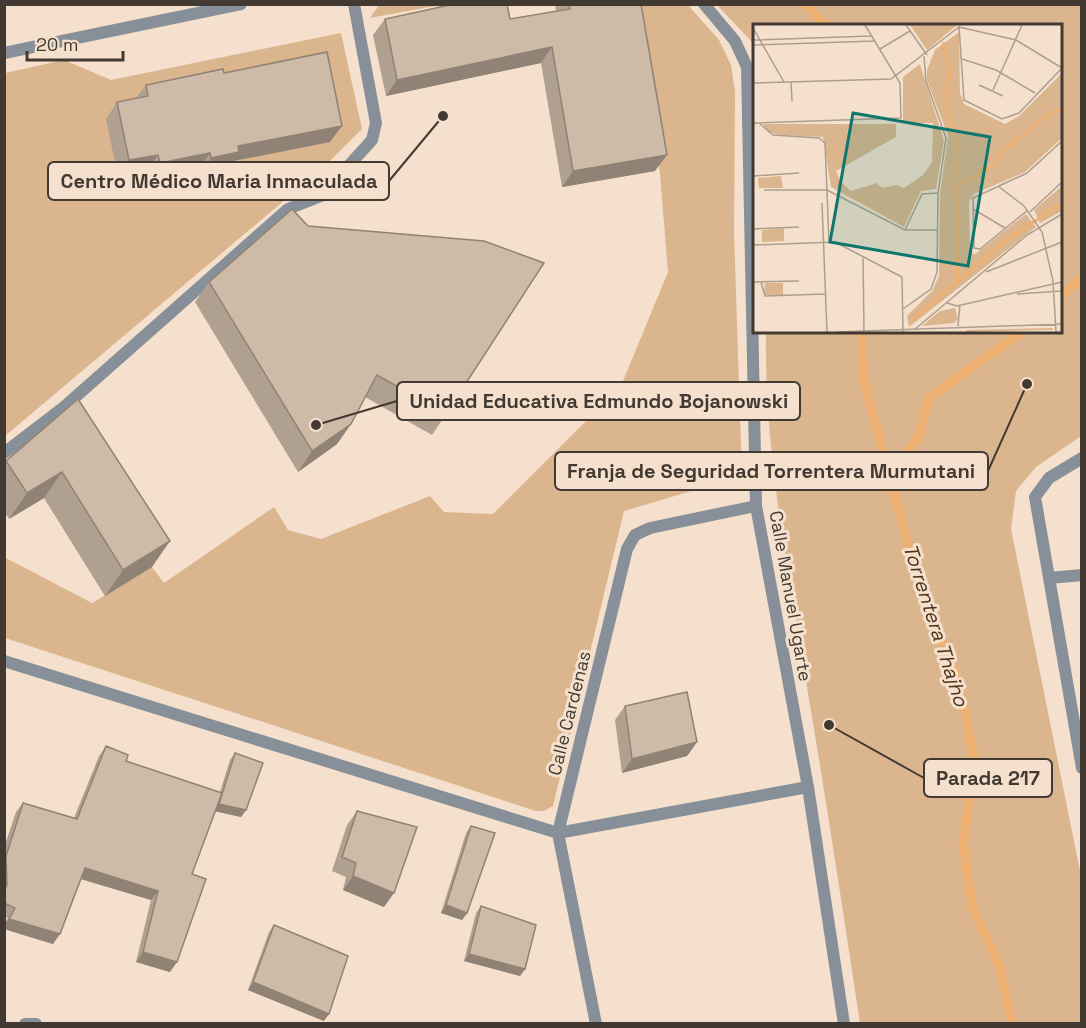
<svg xmlns="http://www.w3.org/2000/svg" width="1086" height="1028" viewBox="0 0 1086 1028" font-family="'Space Grotesk',sans-serif">
<style>
.green{fill:#dbb58e}
.lines{fill:none;stroke-linecap:round;stroke-linejoin:round}
.stream{stroke:#efb171;stroke-width:9}
.service{stroke:#879098;stroke-width:12}
.minor{stroke:#879098;stroke-width:12}
.tertiary{stroke:#879098;stroke-width:12}
.wall{fill:#b0a090}
.shaded-wall{fill:#908275}
.building{fill:#cdbaa7;stroke:#908275;stroke-width:1.5}
.labels{text-anchor:middle;dominant-baseline:central;stroke-width:6;stroke-linejoin:round;paint-order:stroke}
.street-label{font-size:18px;fill:#423a32;stroke:#f4e0cc}
.water-label{font-size:20px;font-style:italic;fill:#4f351a;stroke:#f4e0cc}
.inset-river{fill:none;stroke:#efb171;stroke-width:3}
.inset-road{fill:none;stroke:#ad9e8e;stroke-width:1.5}
.view{fill:#0f766e;fill-opacity:0.15;stroke:#0f766e;stroke-width:3}
.inset-edge{fill:none;stroke:#423a32;stroke-width:3}
.leader{fill:none;stroke:#423a32;stroke-width:2}
.callout-dot{fill:#423a32;stroke:#f4e0cc;stroke-width:2}
.callout{fill:#f4e0cc;stroke:#423a32;stroke-width:2}
.callout-label{font-size:20px;text-anchor:middle;font-weight:bold;fill:#423a32}
</style>
<rect width="100%" height="100%" fill="#f4e0cc"/>
<g class="green">
<path d="M379,5v-1l61,1 -70,13z"/>
<path d="M633,5h55l31,35 12,25 4,27 -1,141 8,243 -118,35 -71,295 -9,5h-8l-531,-173 -1,-81 88,46 60,-36 12,16 110,-76 14,23 33,9 109,-43 14,16 49,2 128,-128 47,-114 -8,-98z"/>
<path d="M717,5h364v431l-45,31 -20,24 -5,38 70,347v147h-221c-17,-112 -34,-224 -53,-336 -19,-118 -43,-235 -41,-355h294v-306h-306v18z"/>
<path d="M341,33l21,96 -37,37 -320,270v-363l59,-13 47,20z"/>
</g>
<g class="lines">
<g class="stream">
<path d="M805,4l21,22"/>
<path d="M1060,297l22,-20"/>
<path d="M861,332l2,46 56,207 41,99 15,80 -12,80 10,64 26,57 13,59"/>
<path d="M889,474l29,-36 11,-40 93,-66"/>
</g>
<g class="service">
<path d="M4,453l60,-46 224,-198 33,-13 51,-56 4,-17 -22,-119"/>
<path d="M558,833l38,191"/>
</g>
<g class="minor">
<path d="M4,53l237,-49"/>
<path d="M1082,458l-33,20 -14,19 47,271"/>
<path d="M1049,578l33,-3"/>
<path d="M4,661l554,172 250,-46"/>
<path d="M558,833l69,-284 8,-14 15,-7 106,-22"/>
<path d="M25,1024h11"/>
</g>
<path class="tertiary" d="M704,4l31,37 12,26 9,439 52,281 36,237"/>
</g>
<g class="wall">
<path d="M555,4h86l14,167 -93,16 -21,-124 -155,33 -13,-61 12,-16h125l46,-8z"/>
<path d="M224,73l106,69 -97,19 -5,8 -28,5 -2,-4 -49,9 -2,-8 -29,6 -12,-58 11,-17 19,-4 10,-13z"/>
<path d="M292,209l154,205 -14,21 -67,-38 -14,27 -14,20 -39,28 -103,-170 14,-20z"/>
<path d="M78,399l74,168 -47,29 -61,-98 -35,21 -5,-8v-49z"/>
<path d="M625,706l72,36 -10,14 -65,17 -7,-53z"/>
<path d="M106,746l20,15 94,31 10,-32 5,-7 11,57 -5,7 -26,-6 -23,63 -22,98 -34,-10 15,-62 -71,-21 -27,65 -49,-15v-5l4,-6 -4,-2v-68l12,-36 7,-9 51,15 25,-62z"/>
<path d="M357,811l27,96 -41,-17 3,-13 -14,-6 15,-46z"/>
<path d="M471,826l-4,87 -5,7 -21,-7 25,-80z"/>
<path d="M481,906l44,63 -5,7 -56,-15 12,-48z"/>
<path d="M274,925l50,96 -76,-31 21,-58z"/>
</g>
<g class="shaded-wall">
<path d="M552,47l-11,16 -155,33 11,-16z"/>
<path d="M342,126l-12,16 -97,19 -5,8 -28,5 11,-16 27,-12z"/>
<path d="M210,153l-12,17 -49,9 11,-16z"/>
<path d="M158,155l-11,16 -29,6 11,-17z"/>
<path d="M667,155l-12,16 -93,16 11,-16z"/>
<path d="M351,424l-14,20 -39,28 14,-21z"/>
<path d="M62,472l-18,26 -35,21 18,-26z"/>
<path d="M170,541l-18,26 -47,29 18,-26z"/>
<path d="M697,742l-10,14 -65,17 10,-14z"/>
<path d="M219,804l27,6 -5,7 -27,-6z"/>
<path d="M85,868l73,23 -7,9 -73,-22z"/>
<path d="M353,876l41,17 -10,14 -41,-17z"/>
<path d="M446,905l21,8 -5,7 -21,-7z"/>
<path d="M9,919l51,15 -7,10 -49,-15v-4z"/>
<path d="M143,952l34,10 -7,10 -34,-10z"/>
<path d="M469,954l56,15 -5,7 -56,-15z"/>
<path d="M253,982l76,32 -5,7 -76,-31z"/>
</g>
<g class="building">
<path d="M454,4h53l3,15 60,-10 -1,-5h72l26,151 -94,16 -21,-124 -155,33 -12,-61z"/>
<path d="M327,52l15,74 -104,20 1,6 -28,6 -1,-5 -50,10 -2,-8 -29,5 -12,-58 31,-6 -2,-11 77,-16 1,4z"/>
<path d="M292,209l16,17 176,15 60,22 -98,151 -69,-39 -26,49 -39,27 -103,-169z"/>
<path d="M78,399l92,142 -47,29 -61,-98 -35,21 -21,-32z"/>
<path d="M687,692l10,50 -65,17 -7,-53z"/>
<path d="M106,746l22,9 -2,6 96,32 -30,81 14,5 -29,83 -34,-10 15,-61 -73,-23 -25,66 -51,-15 6,-11 -11,-5v-12l3,-6 -1,-29 17,-53 54,16z"/>
<path d="M235,753l28,10 -17,47 -27,-6z"/>
<path d="M357,811l60,16 -23,66 -41,-17 3,-13 -14,-6z"/>
<path d="M471,826l24,7 -28,80 -21,-8z"/>
<path d="M481,906l55,19 -11,44 -56,-15z"/>
<path d="M274,925l74,31 -19,58 -76,-32z"/>
</g>
<g class="labels">
<g class="street-label">
<text transform="translate(791 596) rotate(80)">Calle Manuel Ugarte</text>
<text transform="translate(569 713) rotate(-76)">Calle Cardenas</text>
</g>
<g class="water-label">
<text transform="translate(936 625) rotate(72)">Torrentera Thajho</text>
</g>
</g>
<g transform="translate(753 24)">
<rect width="309" height="309" fill="#f4e0cc"/>
<path d="M157,1h47l-30,25zM206,8l1,61 4,11 41,20 14,-8 43,-43v65l-37,34 -51,22 -5,8 1,47 4,6 52,-41 10,13 -127,100 -2,-11 25,-25 7,-15 1,-83 8,-57 -21,-56v-10l8,-20zM167,40l24,77 -8,48 -15,2 -17,36 -73,-40 -8,-50 -43,-2 -12,-3 -5,-8h133v13l-60,34 5,11 10,9 26,-8 5,5 15,-3 7,3 19,-13 9,-13 1,-39h-33l3,-4v-42zM28,152l2,12h-24l-1,-10zM309,162v25l-22,12 -6,-13zM31,204v13l-22,1v-12zM30,259v12h-19l1,-12zM202,284l3,11 -4,4 -32,3 18,-15zM300,304v2l-87,2v-2z" fill="#dbb58e"/>
<path class="inset-river" d="M190,18l7,29 -4,36 14,44 -6,28 5,41 -2,60M203,168l6,-9 34,-20 8,-13 46,-37 12,-4M159,296l93,-79 57,-38"/>
<path class="inset-road" d="M153,1l21,30M206,2l5,74 38,19 17,-6 43,-45M206,3l57,13 46,28M0,4l31,54M0,16l118,-4M0,21l122,-4M127,25l30,-18M209,35l34,11 39,23M38,58l1,19M0,59l138,-4 68,-52M226,61l24,11M240,66l29,-65M0,99l148,-5 -1,-35 -35,-58M6,99l14,12 46,3 6,5 4,99M0,152l46,-3M245,162l26,20 18,26 11,49 3,51M11,166h63l78,40h33M69,179l5,129M220,185l32,19M275,186l-48,39 -6,-1 -1,-50 54,-25 35,-32M277,188l32,-30M0,205l46,-2M152,206l17,-36 16,-1M0,221l82,-3 67,35 1,55M110,232l1,75M233,248l76,-30M0,258l46,-1M8,258l4,14 60,-2M264,270l45,-3M194,279l10,3 105,-24M150,285l28,-20 6,-17 1,-79 8,-55 -20,-57 -2,-25M205,302l2,-21M161,306l113,-95 35,-21M83,308l226,-8"/>
<path class="view" d="M100,89l137,24 -22,129 -138,-24z"/>
<rect width="309" height="309" class="inset-edge"/>
</g>
<path class="leader" d="M443 116L389 181M316 425L397 401M1027 384L988 471M829 725L924 778"/>
<g class="callout-dot">
<circle cx="443" cy="116" r="6"/>
<circle cx="316" cy="425" r="6"/>
<circle cx="1027" cy="384" r="6"/>
<circle cx="829" cy="725" r="6"/>
</g>
<g class="callout">
<rect x="48" y="162" width="341" height="38" rx="6"/>
<rect x="397" y="382" width="403" height="38" rx="6"/>
<rect x="555" y="452" width="433" height="38" rx="6"/>
<rect x="924" y="759" width="128" height="38" rx="6"/>
</g>
<g class="callout-label">
<text x="219" y="188">Centro Médico Maria Inmaculada</text>
<text x="599" y="408">Unidad Educativa Edmundo Bojanowski</text>
<text x="771" y="478">Franja de Seguridad Torrentera Murmutani</text>
<text x="988" y="785">Parada 217</text>
</g>
<rect width="1086" height="1028" fill="none" stroke="#423a32" stroke-width="12"/>
<path d="M27 51v9h96v-9" fill="none" stroke="#423a32" stroke-width="3"/>
<text x="36" y="51" font-size="18" fill="#423a32" stroke="#f4e0cc" stroke-width="4.5" paint-order="stroke">20 m</text>
</svg>
